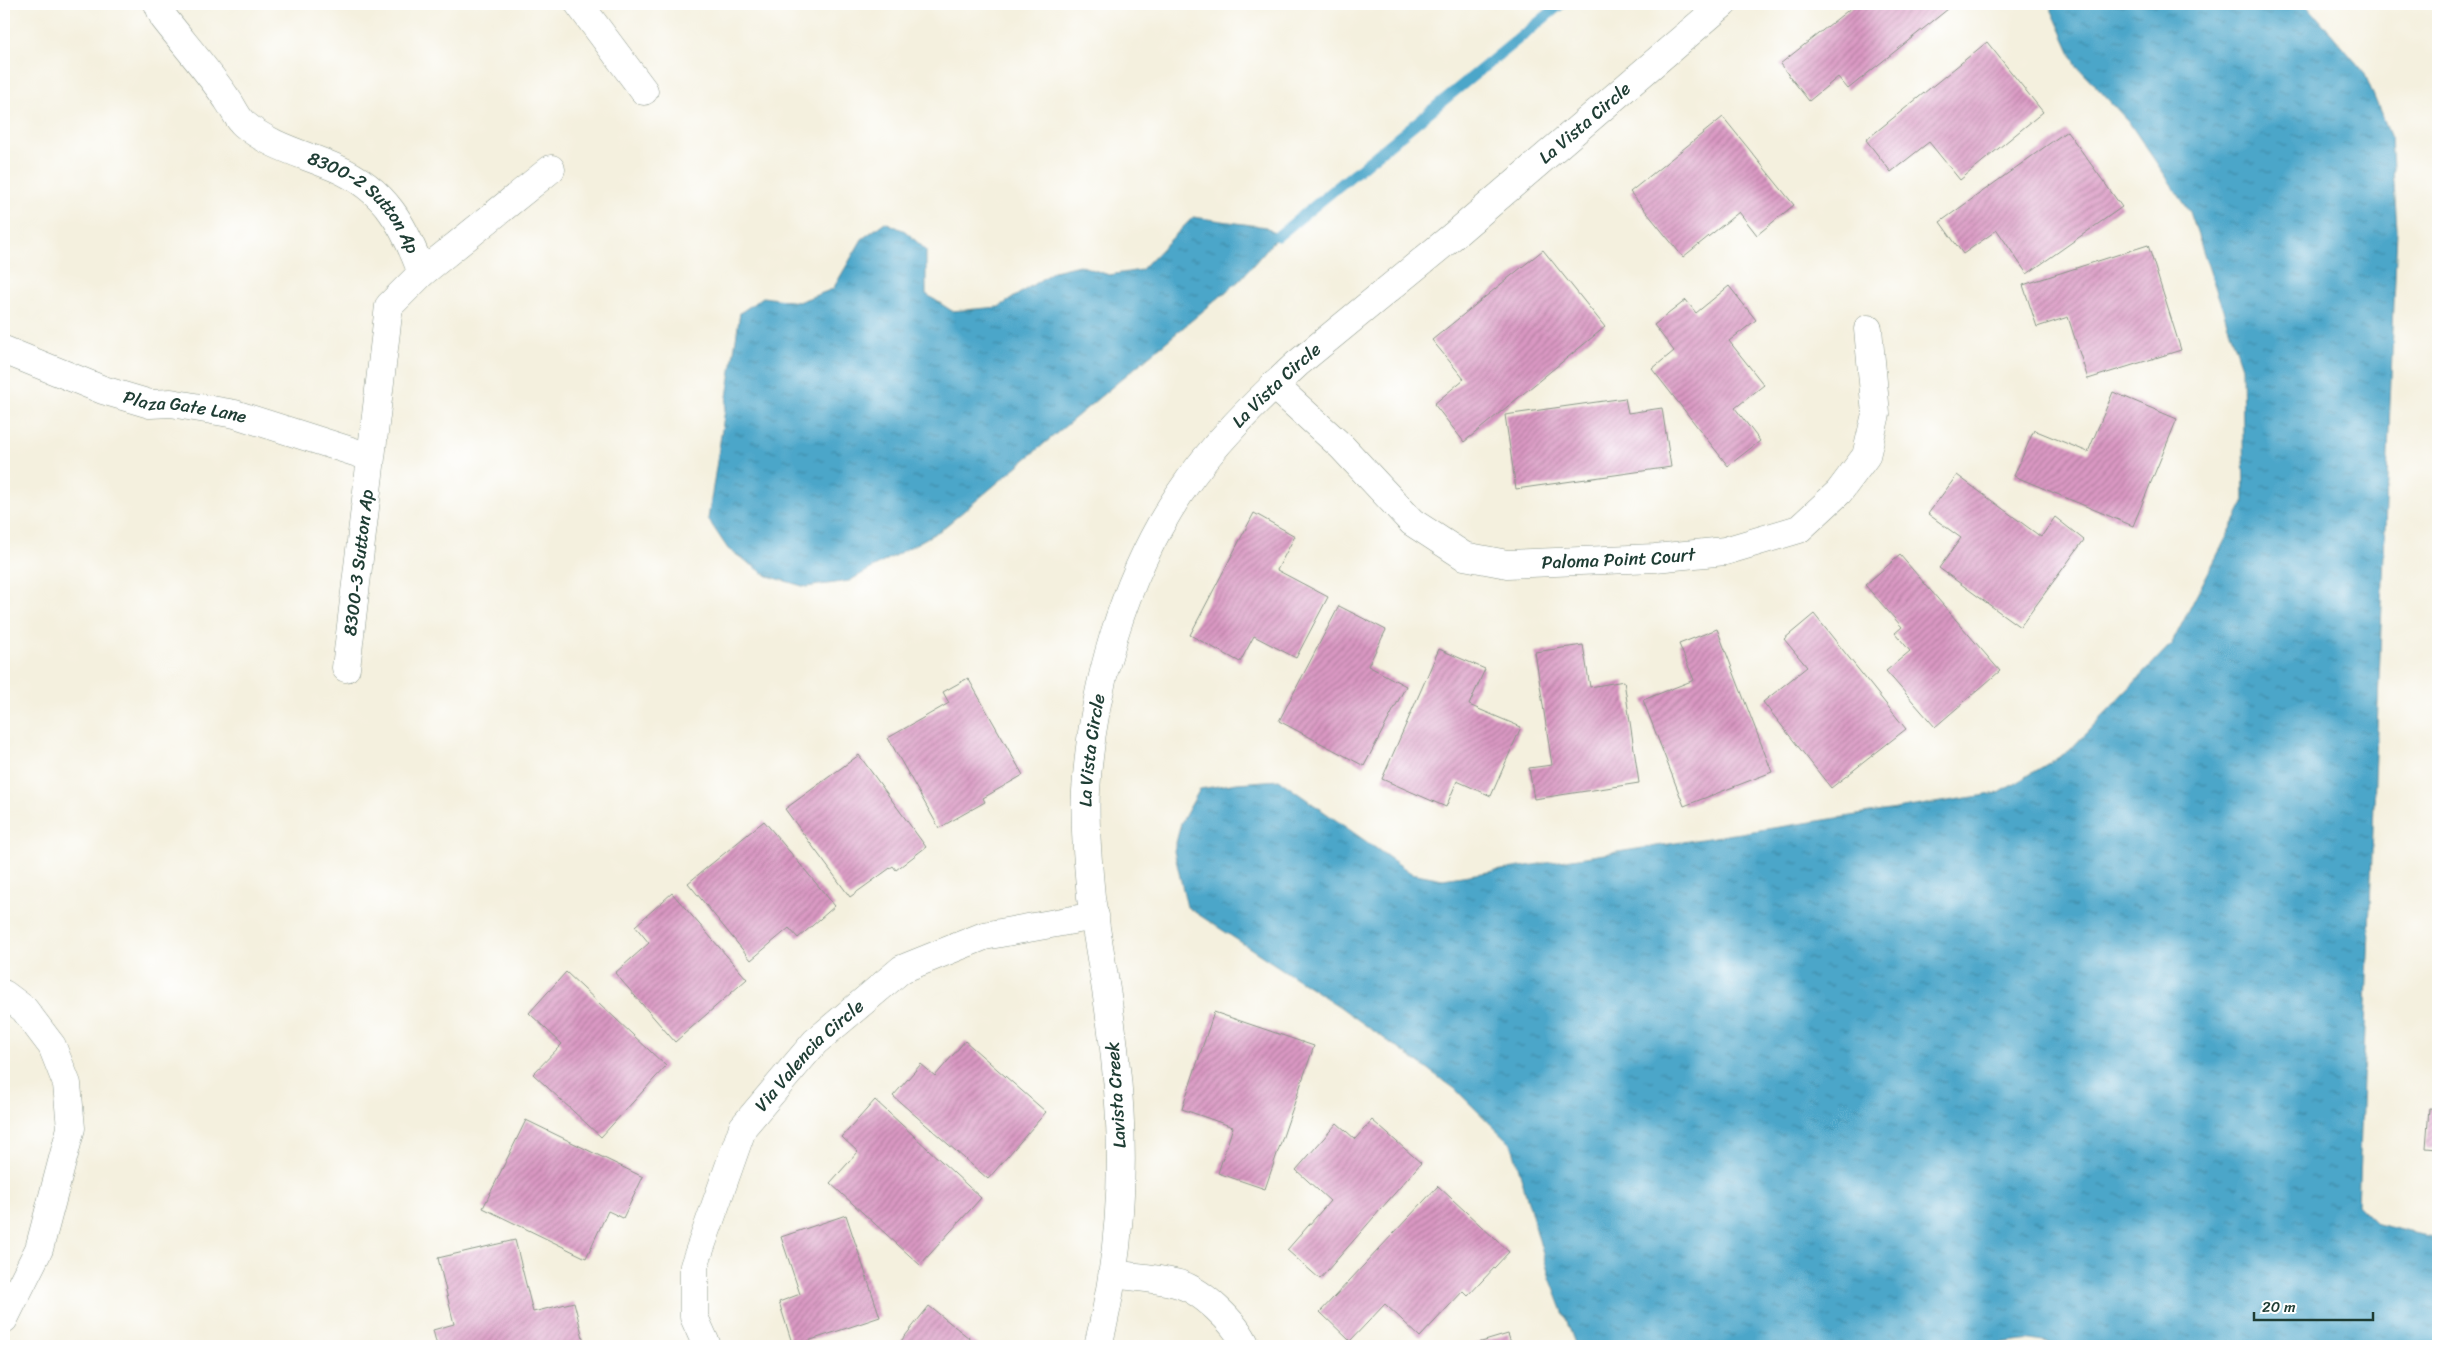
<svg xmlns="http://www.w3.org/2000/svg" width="2442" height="1350" viewBox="0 0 2442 1350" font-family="Sriracha,sans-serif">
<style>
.water{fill:url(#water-ripples);stroke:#35727e}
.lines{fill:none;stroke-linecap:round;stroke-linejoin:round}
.stream{stroke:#4ba6c9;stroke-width:11}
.building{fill:url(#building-hatch)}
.minor-casing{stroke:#8a9689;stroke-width:29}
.minor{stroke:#fff;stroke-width:28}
.labels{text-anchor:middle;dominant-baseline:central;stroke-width:5;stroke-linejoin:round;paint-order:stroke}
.street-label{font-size:18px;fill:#1f3d34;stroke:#fff}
</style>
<defs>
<pattern id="water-ripples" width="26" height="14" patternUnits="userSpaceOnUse" patternTransform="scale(1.25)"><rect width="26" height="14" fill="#4ba6c9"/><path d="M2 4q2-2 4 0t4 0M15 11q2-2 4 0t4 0" fill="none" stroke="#3e88a4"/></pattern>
<pattern id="building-hatch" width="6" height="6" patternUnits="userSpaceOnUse" patternTransform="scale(1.25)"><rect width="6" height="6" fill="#da98c3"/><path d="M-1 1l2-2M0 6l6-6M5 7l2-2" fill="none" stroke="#b07d9f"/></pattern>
</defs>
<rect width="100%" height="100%" fill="#fff"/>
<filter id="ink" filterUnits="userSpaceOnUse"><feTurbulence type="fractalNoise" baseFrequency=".02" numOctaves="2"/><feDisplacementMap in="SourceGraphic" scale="10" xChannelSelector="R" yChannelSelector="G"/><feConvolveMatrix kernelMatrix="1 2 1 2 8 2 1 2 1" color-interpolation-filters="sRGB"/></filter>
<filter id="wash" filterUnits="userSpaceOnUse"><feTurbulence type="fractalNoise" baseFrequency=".0096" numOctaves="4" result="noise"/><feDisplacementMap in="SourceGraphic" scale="20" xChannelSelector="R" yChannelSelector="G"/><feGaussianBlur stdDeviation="1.12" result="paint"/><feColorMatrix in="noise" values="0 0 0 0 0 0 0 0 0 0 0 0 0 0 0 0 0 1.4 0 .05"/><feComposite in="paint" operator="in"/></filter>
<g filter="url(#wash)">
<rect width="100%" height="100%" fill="#f4f0de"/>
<g class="water">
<path d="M2049,4h257l58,68 27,66 6,91 -39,976 19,19 50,12 11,1v109h-375l-32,-6 -47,6h-408l-27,-71 -37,-130 -58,-57 -114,-81 -153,-100 -13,-56 7,-28 19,-34 37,-6 42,-3 132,93 32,6 556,-86 70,-42 103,-108 72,-140 -2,-136 -52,-155 -62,-91 -52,-56z"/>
<path d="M1193,217l73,10 12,9 -38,44 -299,250 -92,51 -43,6 -38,-11 -40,-27 -20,-30 32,-206 23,-16 35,5 35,-13 29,-50 23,-17 20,9 21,19v44l26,17 47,-4 55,-36 25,-6 30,10 32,-5z"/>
</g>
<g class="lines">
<path class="stream" d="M1278,236l283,-232"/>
</g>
<g id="blocks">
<g class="building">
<path d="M1856,4h88l4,5 -100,80 -10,-12 -29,24 -29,-37z"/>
<path d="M1987,42l56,70 -83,68 -31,-38 -38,30 -25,-32z"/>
<path d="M1723,117l71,88 -37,30 -18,-23 -56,45 -53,-65z"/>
<path d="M2067,131l55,76 -95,67 -30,-44 -34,24 -23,-32z"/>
<path d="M2148,245l33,105 -93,29 -20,-62 -31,10 -14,-42z"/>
<path d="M1543,250l62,77 -141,115 -30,-38 30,-25 -32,-39z"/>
<path d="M1729,286l27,34 -27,21 35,44 -29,23 25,33 -32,25 -76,-97 22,-18 -20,-26 32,-25 10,13z"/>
<path d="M2113,392l64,27 -44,107 -119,-50 20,-46 54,22z"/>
<path d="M1625,398l3,15 34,-5 9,59 -155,22 -11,-74z"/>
<path d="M1957,475l84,62 14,-20 29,23 -64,87 -81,-59 22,-30 -33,-24z"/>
<path d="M1254,513l41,23 -18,34 51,27 -32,61 -42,-22 -14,26 -50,-27z"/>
<path d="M1900,555l100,116 -65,56 -49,-56 24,-20 -15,-18 7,-6 -37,-42z"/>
<path d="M1339,606l47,24 -18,36 38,20 -42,80 -85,-45z"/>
<path d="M1814,614l92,115 -75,59 -68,-86 44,-35 -23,-28z"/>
<path d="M1717,629l55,143 -88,34 -41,-106 51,-20 -15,-36z"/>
<path d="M1583,645l7,42 34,-6 15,102 -105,16 -5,-31 23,-3 -17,-113z"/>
<path d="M1439,649l46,20 -16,36 52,22 -30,69 -34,-15 -11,26 -64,-28z"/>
<path d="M968,678l55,97 -40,23 2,4 -46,26 -51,-90 61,-35 -6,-11z"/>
<path d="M859,755l67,92 -30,23 -3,-4 -43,31 -65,-88z"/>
<path d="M764,821l71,85 -37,32 -9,-10 -38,32 -63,-77z"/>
<path d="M672,893l75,86 -72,63 -60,-69 34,-30 -14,-17z"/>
<path d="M566,972l100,94 -65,71 -68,-63 29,-30 -33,-31z"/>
<path d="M1214,1012l100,34 -49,143 -47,-16 15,-46 -51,-18z"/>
<path d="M965,1041l81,71 -58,67 -95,-83 28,-32 14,12z"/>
<path d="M875,1100l106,98 -61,67 -90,-82 28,-31 -16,-15z"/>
<path d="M2429,1108l9,1v40l-12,-1z"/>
<path d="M526,1120l117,57 -20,41 -15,-7 -22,47 -103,-50z"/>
<path d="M1372,1120l49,43 -101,116 -33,-29 43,-49 -34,-31 41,-47 18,16z"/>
<path d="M1438,1186l71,66 -41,44 -5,-5 -43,46 -35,-33 -35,37 -30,-29z"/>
<path d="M846,1215l34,102 -87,29 -14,-44 21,-8 -19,-57z"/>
<path d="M515,1240l18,72 41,-10 10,40 -17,4h-130l-4,-16 21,-6 -16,-66z"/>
<path d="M929,1306l50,40h-82z"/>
<path d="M1508,1334l4,12h-44z"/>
</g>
</g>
</g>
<g filter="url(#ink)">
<use href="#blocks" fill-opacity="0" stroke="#8a9689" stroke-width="1"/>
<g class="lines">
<defs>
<g id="minor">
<path id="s1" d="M158,4l6,14c21,27 44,53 63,81 6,8 10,19 17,25 27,23 60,30 92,44 50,22 68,57 86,105"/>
<path d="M579,4l65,87"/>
<path id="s2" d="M4,350l99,40 47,14 21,-1 64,11 135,43"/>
<path id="s3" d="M1274,385l68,62 70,75 52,34 43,8 148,-6 70,-7 74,-22 40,-37 27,-36 10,-42 -8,-85"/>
<path id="s4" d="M346,668l43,-362 33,-33 129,-104"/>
<path d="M4,994l20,15 28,37 15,38 4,44 -32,121 -35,70"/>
<path d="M1113,1274c20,3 42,4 62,9 25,5 61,40 71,63"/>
<path id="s5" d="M707,1346l-13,-29v-51l49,-139 72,-85 87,-73 82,-33 111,-20"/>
<path id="s6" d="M1098,1346c24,-94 28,-191 17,-288 -4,-43 -12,-87 -19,-130 -1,-11 -4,-21 -5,-31 -3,-33 -7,-74 -5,-106 6,-102 37,-213 94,-298 32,-48 75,-90 117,-129l156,-128 270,-232"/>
</g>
</defs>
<use href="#minor" class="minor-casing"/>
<use href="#minor" class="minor"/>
</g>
</g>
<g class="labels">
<g class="street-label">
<text stroke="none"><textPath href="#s6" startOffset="1425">La Vista Circle</textPath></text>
<text stroke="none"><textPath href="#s1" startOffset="295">8300-2 Sutton Ap</textPath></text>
<text stroke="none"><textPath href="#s6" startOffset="1020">La Vista Circle</textPath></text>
<text stroke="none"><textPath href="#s2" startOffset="191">Plaza Gate Lane</textPath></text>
<text stroke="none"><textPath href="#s3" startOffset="412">Paloma Point Court</textPath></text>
<text stroke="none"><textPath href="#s4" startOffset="106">8300-3 Sutton Ap</textPath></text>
<text stroke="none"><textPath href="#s6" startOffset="600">La Vista Circle</textPath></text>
<text stroke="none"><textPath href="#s5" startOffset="328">Via Valencia Circle</textPath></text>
<text transform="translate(1116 1095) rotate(-94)">Lavista Creek</text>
</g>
</g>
<rect width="2442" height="1350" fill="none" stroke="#fff" stroke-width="20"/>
<path d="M2254 1312v8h119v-8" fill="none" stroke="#1f3d34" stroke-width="2.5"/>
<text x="2262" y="1312" font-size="15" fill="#1f3d34" stroke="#ffffff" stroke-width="4" paint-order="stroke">20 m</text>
</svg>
